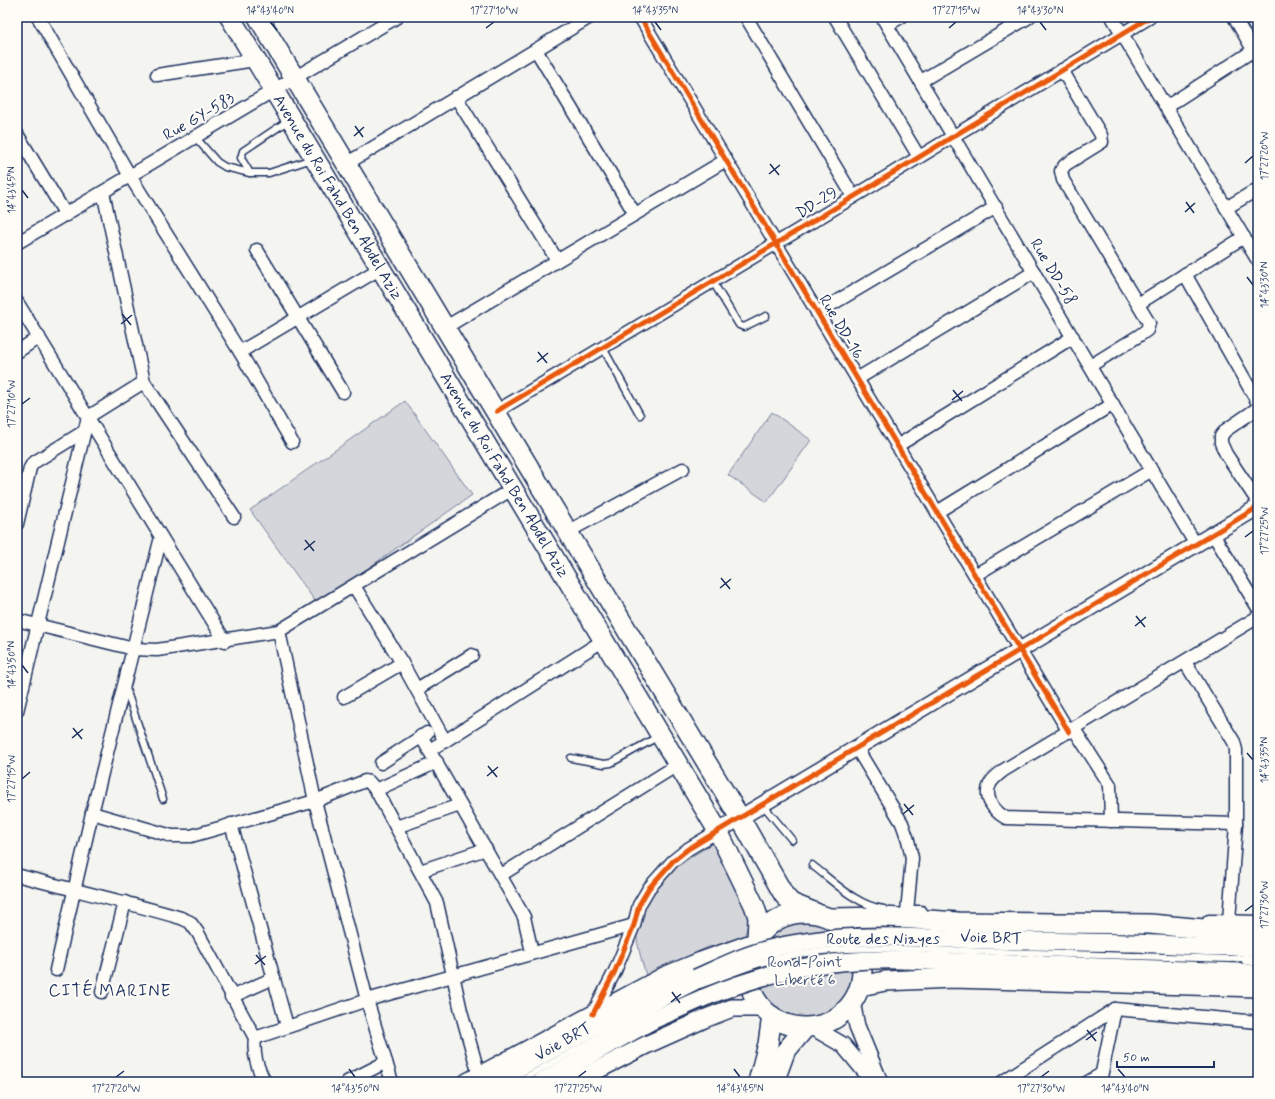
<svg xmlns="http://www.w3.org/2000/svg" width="1275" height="1099" viewBox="0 0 1275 1099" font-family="Mynerve,sans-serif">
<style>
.green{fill:#d4d6db;stroke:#78829c}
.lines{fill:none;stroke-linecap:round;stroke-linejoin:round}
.service-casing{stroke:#1b2f5e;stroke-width:9}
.minor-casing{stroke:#1b2f5e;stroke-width:15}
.tertiary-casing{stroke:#1b2f5e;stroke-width:18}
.secondary-casing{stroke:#1b2f5e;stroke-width:20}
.primary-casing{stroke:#1b2f5e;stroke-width:22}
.service{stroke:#fdfcf7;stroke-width:6}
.minor{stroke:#fdfcf7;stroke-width:12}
.tertiary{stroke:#fdfcf7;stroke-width:15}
.secondary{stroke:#fdfcf7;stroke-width:17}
.primary{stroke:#fdfcf7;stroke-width:19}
.service-bridge-casing{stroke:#1b2f5e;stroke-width:9;stroke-linecap:butt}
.secondary-bridge-casing{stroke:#1b2f5e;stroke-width:20;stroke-linecap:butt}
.service-bridge{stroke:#fdfcf7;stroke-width:6}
.secondary-bridge{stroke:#fdfcf7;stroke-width:17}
.cycleway-casing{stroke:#fdfcf7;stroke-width:8}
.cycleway{stroke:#e8590c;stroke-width:5}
.ticks{fill:none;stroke:#1b2f5e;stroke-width:1.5}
.labels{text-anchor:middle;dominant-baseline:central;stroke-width:4;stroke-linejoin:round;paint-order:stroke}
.street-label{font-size:16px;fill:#1b2f5e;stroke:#fdfcf7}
.park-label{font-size:16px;fill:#49597d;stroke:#fdfcf7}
.neighbourhood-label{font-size:17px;letter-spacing:1px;fill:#1b2f5e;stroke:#fdfcf7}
.neatline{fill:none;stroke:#1b2f5e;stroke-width:1.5}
.ticks-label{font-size:10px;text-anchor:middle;fill:#1b2f5e}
</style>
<rect width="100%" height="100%" fill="#f4f4f1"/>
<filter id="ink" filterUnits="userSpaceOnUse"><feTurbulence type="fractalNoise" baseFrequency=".025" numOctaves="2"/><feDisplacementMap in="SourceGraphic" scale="8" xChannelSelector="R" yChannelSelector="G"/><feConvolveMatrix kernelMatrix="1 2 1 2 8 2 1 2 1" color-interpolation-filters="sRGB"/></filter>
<g filter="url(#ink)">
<g class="green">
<path d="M405,401l67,94 -155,109 -67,-94z"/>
<path d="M772,412l39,28 -44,62 -39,-27z"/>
<path d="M713,843l30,53 7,24 -5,14 -7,9 -30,4 -62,29c-3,-12 -8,-26 -9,-38 -6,-47 42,-73 76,-95z"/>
<circle cx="805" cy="971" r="50"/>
</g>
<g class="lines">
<defs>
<g id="service">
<path d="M289,120l-46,31 -2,7 9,15h19l43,-14"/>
<path d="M196,138l21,24 8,5 25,6"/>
<path d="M713,282l26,43 5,2 22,-11"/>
<path d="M603,348l37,67"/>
<path d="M125,686l38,113"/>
<path d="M571,758l33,6 7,-1 48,-27"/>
<path d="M763,805l29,35"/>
<path d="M812,865c21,16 45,41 72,44"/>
<path d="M903,949l327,10 28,-2"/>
<path d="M1245,961l13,2"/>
<path d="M517,1082l132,-72 48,-24"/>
<path d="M1082,1082l20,-12"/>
</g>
<g id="minor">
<path d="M38,17l92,159 110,176 52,90"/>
<path d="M640,17l429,715"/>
<path d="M746,17l107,179"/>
<path d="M835,17l84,140"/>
<path d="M882,17l314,528"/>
<path d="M1112,17l146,244"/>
<path d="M1234,17l24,41"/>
<path d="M887,25l14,-8"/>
<path d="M536,50l99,164"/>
<path d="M1062,70l39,65 1,7 -37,23 -4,6 2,9 86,143 -2,7 -7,5 -50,31"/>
<path d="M157,75l98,-15"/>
<path d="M921,81l108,-64"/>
<path d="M456,97l101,163"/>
<path d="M1166,107l88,-57"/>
<path d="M17,134l49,81"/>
<path d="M346,164l244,-147"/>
<path d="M1226,208l32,-19"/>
<path d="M17,243l380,-226"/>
<path d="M257,250l86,142"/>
<path d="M1185,274l73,129"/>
<path d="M17,302l208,339"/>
<path d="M1138,304l106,-67"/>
<path d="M817,313l179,-106"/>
<path d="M446,327l280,-167"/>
<path d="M17,352l22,-15"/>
<path d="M240,352l141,-84"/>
<path d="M857,379l177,-107"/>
<path d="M144,382l90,135"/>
<path d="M1258,408l-32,22 -5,6v7l5,11 32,48"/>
<path d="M497,411c218,-130 436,-262 653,-394"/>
<path d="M897,446l176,-109"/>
<path d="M937,512l176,-108"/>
<path d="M17,524l13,-56 3,-5 50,-31"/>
<path d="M569,531l114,-62"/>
<path d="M1213,534l45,74"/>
<path d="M975,575l177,-105"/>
<path d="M354,586l48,77 43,78"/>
<path d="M17,620l117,29 23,1 122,-19 233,-142"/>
<path d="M279,631l36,170 52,199 25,82"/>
<path d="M1185,662l49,80 2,8v74l-7,97"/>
<path d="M417,689l55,-34"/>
<path d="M344,697l58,-34"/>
<path d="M17,711l71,-294 56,-35 -41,-190"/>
<path d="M1074,729l36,56 1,36"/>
<path d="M421,736l103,181 8,35"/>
<path d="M856,747l46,76 6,17 4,18 -5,54h14"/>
<path d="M429,750l16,-9 159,-101"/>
<path d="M381,763l46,-30"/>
<path d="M376,790l61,-28"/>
<path d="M92,813l80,23h19l124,-35 50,-20 4,1 7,8 61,113 24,108 18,64"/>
<path d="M231,824l56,202"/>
<path d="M1236,824l-230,-6c-11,-6 -23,-20 -16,-34 3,-6 9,-10 14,-14l254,-153"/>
<path d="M396,827l64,-22"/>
<path d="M420,871l66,-22"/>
<path d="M17,875c55,15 110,27 164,43l9,4 8,11 57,105c-2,17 2,29 10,44"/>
<path d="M501,875l178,-111"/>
<path d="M1209,921l49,1"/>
<path d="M56,970l36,-157 69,-276"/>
<path d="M102,992l23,-90"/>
<path d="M231,997l43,-19"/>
<path d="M593,1014l22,-43 19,-46 5,-20 10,-17 24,-27 15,-12 30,-18"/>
<path d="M255,1038l112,-38 267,-75"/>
<path d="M347,1082l39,-20"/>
<path d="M1002,1082l113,-73"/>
<path d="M1100,1082l15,-73 143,13"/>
</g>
<g id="tertiary">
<path d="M718,831l540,-324"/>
<path d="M852,1002l5,24 23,56"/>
<path d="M812,1027l31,18 30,36"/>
</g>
<g id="secondary">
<path d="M901,937c78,4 155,4 232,6 42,1 83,6 125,3"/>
<path d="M903,960l337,12 18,3"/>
<path d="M467,1082l197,-106 37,-15 56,-20"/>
<path d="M492,1082l153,-82 51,-22"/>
<path d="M541,1082l112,-62 50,-22"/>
<path d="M574,1082l72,-37 58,-26 28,-11h31"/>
</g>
<g id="primary">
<path id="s1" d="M230,17l488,814 36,74 4,12 -1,24"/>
<path d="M258,17l482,801 44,77 7,8 25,10"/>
<circle cx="805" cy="970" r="57"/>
<path d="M832,918l52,-1 74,5 192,2 108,10"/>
<path d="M860,986l25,-5 67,-3 306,9"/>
<path d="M758,1082l10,-38 4,-28"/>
<path d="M774,1082l11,-30 20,-24"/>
</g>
</defs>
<use href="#service" class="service-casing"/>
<use href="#minor" class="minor-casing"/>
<use href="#tertiary" class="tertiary-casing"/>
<use href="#secondary" class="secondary-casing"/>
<use href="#primary" class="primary-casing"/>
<use href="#service" class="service"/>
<use href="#minor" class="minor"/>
<use href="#tertiary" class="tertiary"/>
<use href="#secondary" class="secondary"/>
<use href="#primary" class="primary"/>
<defs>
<path id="service-bridge" d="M700,985c25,-9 50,-20 75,-26 42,-10 85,-12 128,-10"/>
<g id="secondary-bridge">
<path d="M696,978c25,-11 50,-24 77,-30 42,-10 85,-12 128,-11"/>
<path d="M703,998c68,-28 127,-40 200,-38"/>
</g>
</defs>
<use href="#service-bridge" class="service-bridge-casing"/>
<use href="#secondary-bridge" class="secondary-bridge-casing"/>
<use href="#service-bridge" class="service-bridge"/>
<use href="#secondary-bridge" class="secondary-bridge"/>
<defs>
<g id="cycleway">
<path d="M640,17l429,715"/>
<path d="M497,411c218,-130 436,-262 653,-394"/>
<path d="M593,1014l22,-43 19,-46 5,-20 10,-17 24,-27 15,-12 570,-342"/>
</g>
</defs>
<use href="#cycleway" class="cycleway-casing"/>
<use href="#cycleway" class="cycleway"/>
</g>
</g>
<path class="ticks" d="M270,22l7,8M655,22l6,8M1040,22l6,8M486,28l8,-6M949,28l7,-6M355,126l8,11M354,136l10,-9M1245,163l8,-7M770,164l9,11M769,174l11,-9M22,190l6,8M1186,202l8,11M1185,212l10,-9M1247,277l6,8M122,314l9,11M121,324l11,-9M538,352l9,11M537,362l11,-9M953,390l9,11M952,400l11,-9M22,404l8,-6M1245,537l8,-6M305,540l9,11M304,550l11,-9M721,578l9,11M720,588l11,-9M1136,616l9,11M1135,626l11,-9M22,665l6,8M73,728l9,11M72,738l11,-9M1247,753l6,7M488,766l9,11M487,776l11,-9M22,779l8,-7M904,804l9,11M903,814l11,-9M1245,911l8,-6M256,955l9,10M255,964l11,-8M672,992l8,11M671,1002l10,-8M1087,1030l9,11M1086,1040l11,-8M349,1069l6,8M734,1069l6,8M1118,1069l7,8M116,1077l8,-6M578,1077l8,-6M1041,1077l8,-6"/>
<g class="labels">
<g class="street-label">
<text transform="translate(199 117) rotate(-30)">Rue GY-583</text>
<text stroke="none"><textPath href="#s1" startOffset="210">Avenue du Roi Fahd Ben Abdel Aziz</textPath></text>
<text transform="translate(817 203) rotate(-32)">DD-29</text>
<text transform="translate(1053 272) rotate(59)">Rue DD-58</text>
<text transform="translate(841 327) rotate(59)">Rue DD-16</text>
<text stroke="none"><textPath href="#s1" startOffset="534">Avenue du Roi Fahd Ben Abdel Aziz</textPath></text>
<text transform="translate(991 938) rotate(2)">Voie BRT</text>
<text x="883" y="939">Route des Niayes</text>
<text transform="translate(563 1042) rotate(-29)">Voie BRT</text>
</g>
<g class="park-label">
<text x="805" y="962">Rond-Point<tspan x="805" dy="18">Liberté 6</tspan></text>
</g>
<g class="neighbourhood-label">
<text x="110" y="991">CITÉ MARINE</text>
</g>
</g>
<rect width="1275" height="1099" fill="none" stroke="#fdfcf7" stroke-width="44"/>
<path d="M1117 1061v6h97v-6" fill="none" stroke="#1b2f5e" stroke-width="2"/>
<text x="1123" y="1061" font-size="12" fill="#1b2f5e" stroke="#fdfcf7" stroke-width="3" paint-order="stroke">50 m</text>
<rect x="22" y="22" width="1231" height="1055" class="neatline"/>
<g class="ticks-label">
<text x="270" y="14">14°43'40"N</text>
<text x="494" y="14">17°27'10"W</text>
<text x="655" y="14">14°43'35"N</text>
<text x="956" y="14">17°27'15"W</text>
<text x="1040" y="14">14°43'30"N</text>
<text transform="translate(1264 156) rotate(-90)" y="4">17°27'20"W</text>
<text transform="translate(11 190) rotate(-90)" y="4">14°43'45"N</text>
<text transform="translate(1264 285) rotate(-90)" y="4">14°43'30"N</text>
<text transform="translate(11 404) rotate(-90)" y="4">17°27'10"W</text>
<text transform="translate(1264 531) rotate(-90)" y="4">17°27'25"W</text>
<text transform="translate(11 665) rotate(-90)" y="4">14°43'50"N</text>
<text transform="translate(1264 760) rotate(-90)" y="4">14°43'35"N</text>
<text transform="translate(11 779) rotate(-90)" y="4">17°27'15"W</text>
<text transform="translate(1264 905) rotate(-90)" y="4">17°27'30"W</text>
<text x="116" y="1092">17°27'20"W</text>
<text x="355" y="1092">14°43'50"N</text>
<text x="578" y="1092">17°27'25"W</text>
<text x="740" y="1092">14°43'45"N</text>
<text x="1041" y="1092">17°27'30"W</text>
<text x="1125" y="1092">14°43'40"N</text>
</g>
</svg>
